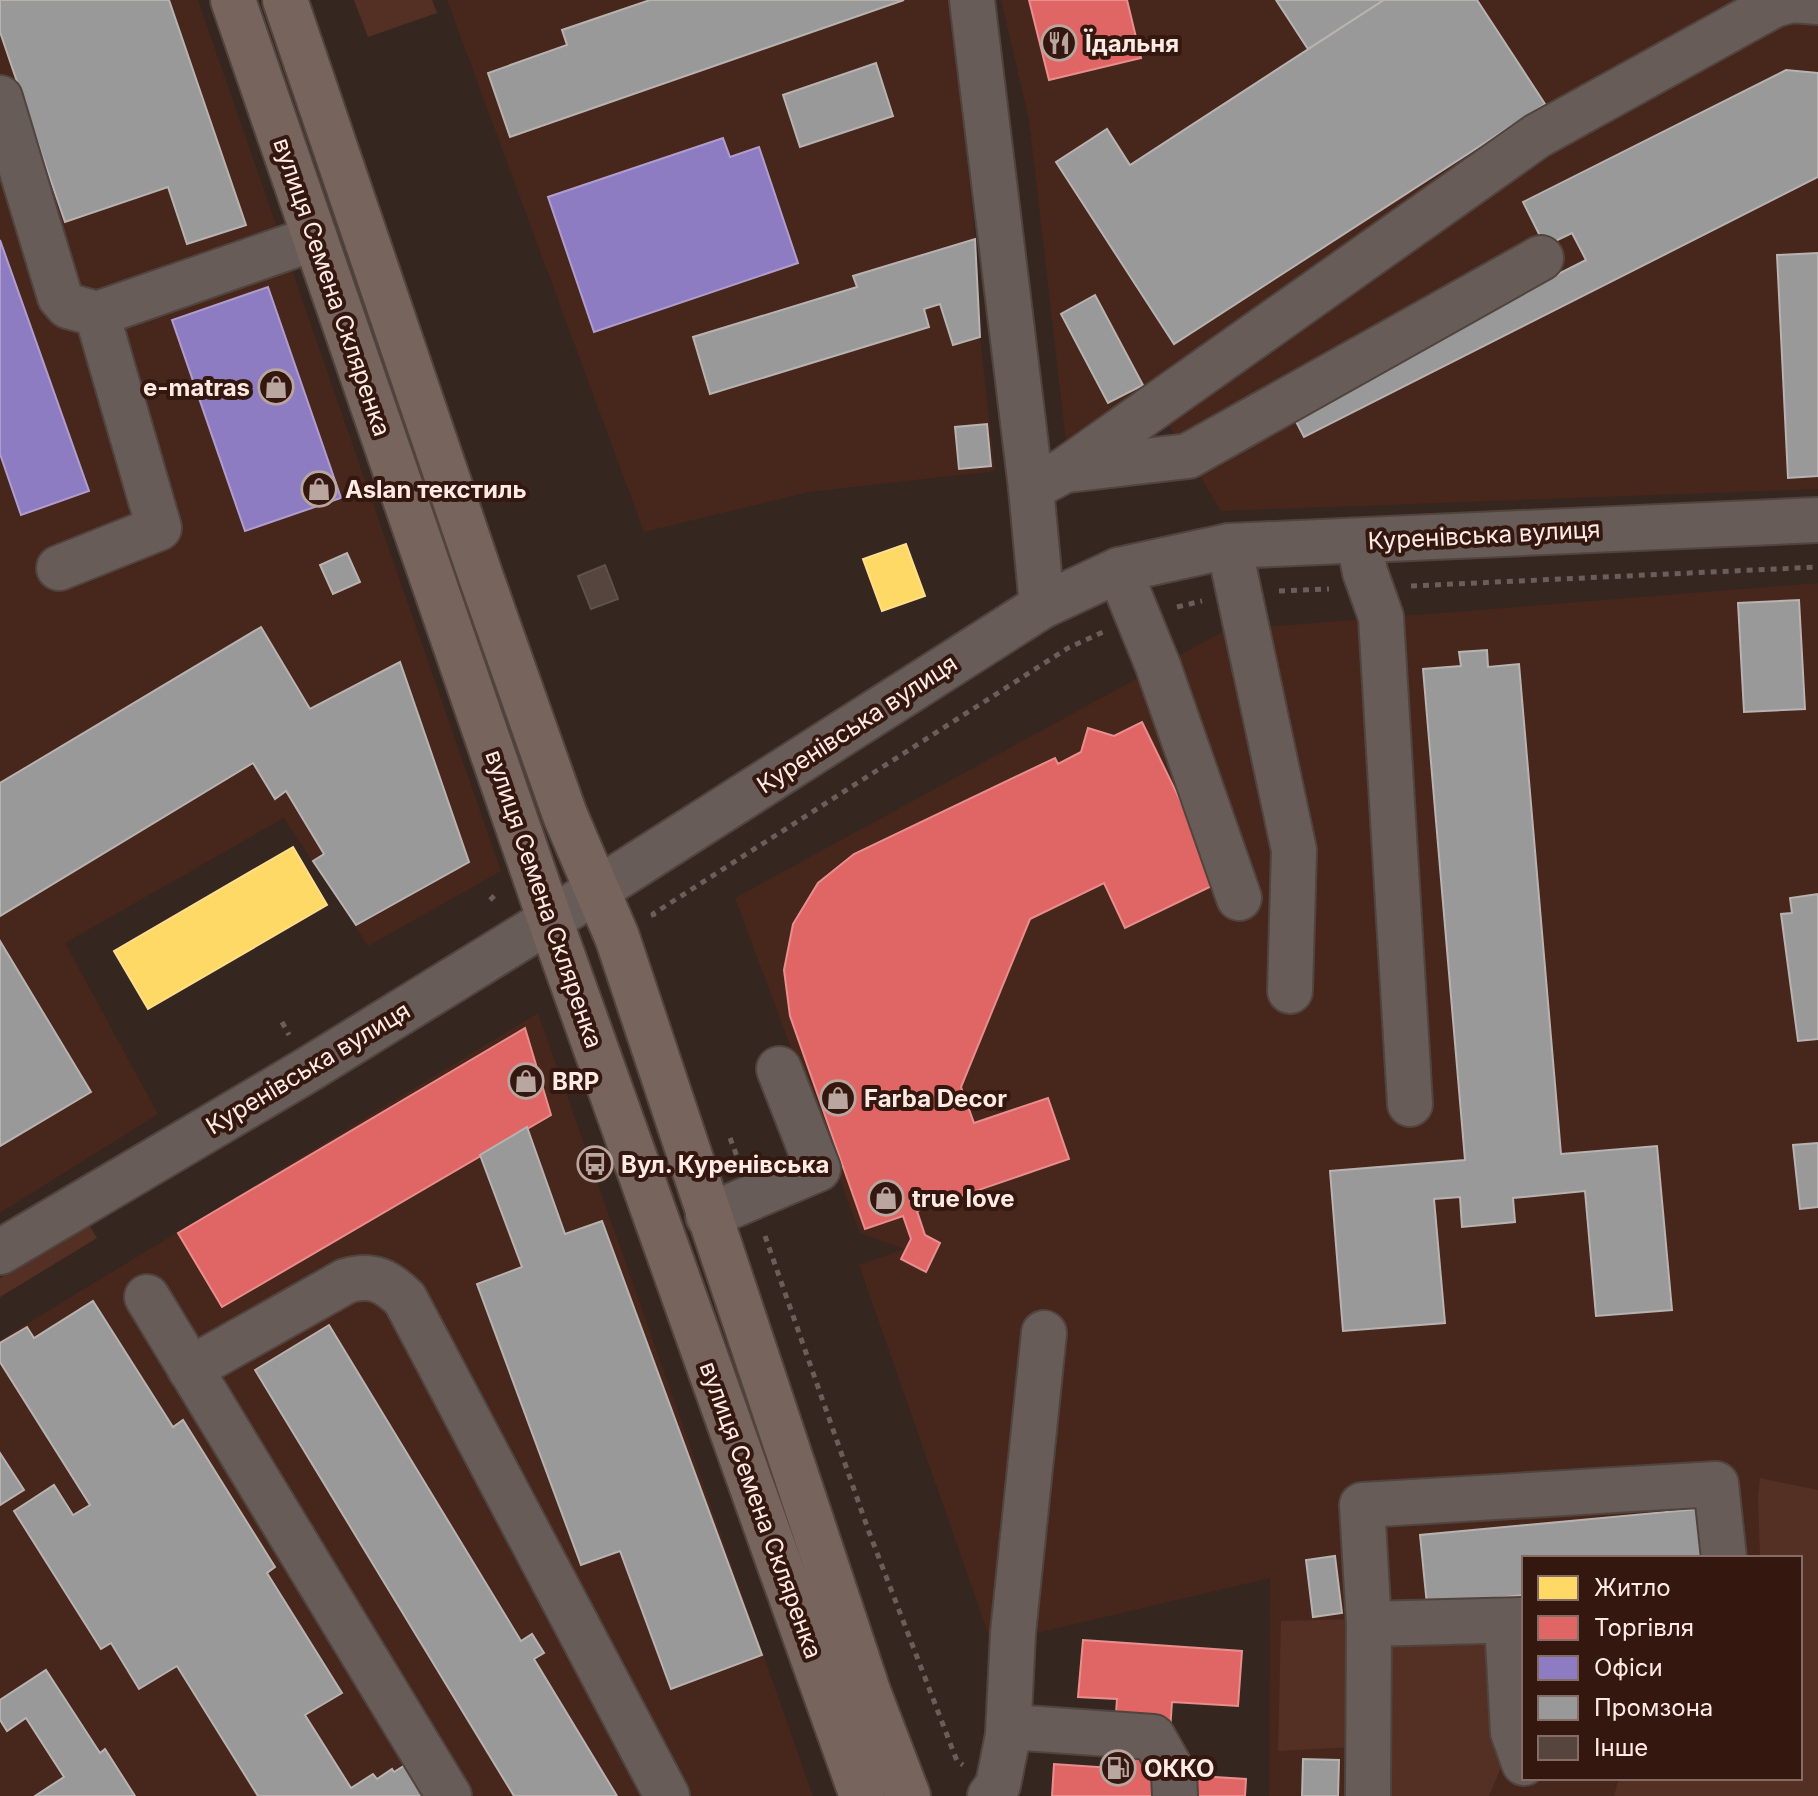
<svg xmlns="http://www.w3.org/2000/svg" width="1818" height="1796" viewBox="0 0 1818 1796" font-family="Inter,sans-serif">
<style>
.built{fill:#47261c;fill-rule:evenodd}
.green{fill:#543024}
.homes{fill:#ffd966;stroke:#ffde8c;stroke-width:2}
.shops{fill:#e06666;stroke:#e98e8c;stroke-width:2}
.offices{fill:#8e7cc3;stroke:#b09dcd;stroke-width:2}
.industry{fill:#999;stroke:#b8b2b0;stroke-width:2}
.building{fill:#56443e;stroke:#5f514c;stroke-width:2}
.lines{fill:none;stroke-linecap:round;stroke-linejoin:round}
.minor-casing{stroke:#51443f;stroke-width:48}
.major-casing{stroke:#51443f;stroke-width:48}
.path{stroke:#6a5e5a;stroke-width:5;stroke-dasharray:6 6;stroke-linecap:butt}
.minor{stroke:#685c58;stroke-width:44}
.major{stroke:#77645d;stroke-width:44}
.labels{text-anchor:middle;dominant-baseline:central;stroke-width:8;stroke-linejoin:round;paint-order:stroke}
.poi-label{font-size:24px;font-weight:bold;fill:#ffebe4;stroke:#34180f;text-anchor:start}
.street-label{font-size:24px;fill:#ffebe4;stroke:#34180f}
</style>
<rect width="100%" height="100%" fill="#362620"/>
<g class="built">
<path d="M0,0h198l303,871 -133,75 -84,-128 -219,125 93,171 -158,99z"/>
<path d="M447,0h505l23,239 5,98 15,134 -186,21 -165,40z"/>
<path d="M1001,0h817v489l-597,22 -54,-89 -100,29 -38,-331z"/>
<path d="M1818,583v1213h-549l1,-218 -229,54 -53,1 -129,-368 45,-16 -44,-16 -125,-335 491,-268zM1524,1558h276v220h-276z"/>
<path d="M538,1013l275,783h-813v-456z"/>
</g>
<g class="green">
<path d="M354,0h78l5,13 -69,24z"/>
<path d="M89,1225l8,13 -97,59v-19z"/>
<path d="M1760,1478l58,12v306h-204l5,-18h181v-220h-40l-2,-61z"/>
<path d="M1355,1619v128l-77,4 3,-130z"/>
<path d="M1478,1636l22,20 2,109 -13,31h-111l1,-126 15,-24z"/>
</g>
<g class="homes">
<path d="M906,544l19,52 -43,15 -19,-52z"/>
<path d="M293,847l34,58 -179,104 -34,-58z"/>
</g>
<g class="shops">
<path d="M1029,0h98l14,58 -92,22z"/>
<path d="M1142,722l78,160 -95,46 -21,-45 -74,36 -69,168 13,36 74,-25 21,61 -152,52 8,24 15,8 -14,29 -25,-13 10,-20 -8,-23 -38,13 -75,-213 -6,-46 9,-46 25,-41 36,-29 201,-96 3,6 23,-12 7,-24 26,8z"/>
<path d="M525,1028l26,87 -329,192 -44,-74z"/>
<path d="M1083,1640l159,11 -4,55 -66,-4 -5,72 79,5 -1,17h-193l2,-32 58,4 5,-69 -39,-2z"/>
</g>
<g class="offices">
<path d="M723,138l7,19 29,-10 39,116 -204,69 -46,-135z"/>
<path d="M0,240l89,251 -68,24 -21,-61z"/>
<path d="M268,287l73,211 -96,33 -73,-211z"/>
</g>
<g class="industry">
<path d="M0,0h169l77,225 -59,19 -19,-57 -103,35 -65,-190z"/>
<path d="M650,0h254l-394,137 -22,-64 79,-28 -5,-15z"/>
<path d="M1276,0h108l-76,49z"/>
<path d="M1384,0h93l68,104 -371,240 -118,-182 51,-33 23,36z"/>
<path d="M876,63l17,53 -93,31 -17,-52z"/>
<path d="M1786,70l32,3v104l-514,260 -14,-27 296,-150 -14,-27 -27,13 -22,-44z"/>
<path d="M975,239l5,98 -27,8 -13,-41 -16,5 5,18 -219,67 -17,-57 164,-50 -4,-11z"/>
<path d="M1818,253v223l-30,2 -11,-223z"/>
<path d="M1095,295l48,90 -35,18 -47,-89z"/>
<path d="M987,424l4,42 -32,3 -4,-42z"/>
<path d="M347,553l13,29 -27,12 -13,-29z"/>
<path d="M1799,600l6,109 -61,3 -6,-109z"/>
<path d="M261,627l49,82 90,-47 69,200 -113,63 -43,-64 11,-7 -38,-63 -11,8 -22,-36 -253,153v-133z"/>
<path d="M1487,650l1,17 31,-3 42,490 96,-8 15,164 -76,6 -11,-125 -72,7 2,24 -53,5 -2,-30 -26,2 11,124 -102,8 -13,-160 135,-11 -42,-491 38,-3 -2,-14z"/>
<path d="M1818,894v145l-20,2 -17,-127 11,-1 -2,-15z"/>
<path d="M0,941l91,151 -91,54z"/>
<path d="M527,1127l38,107 37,-13 160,434 -91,34 -51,-138 -39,14 -104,-281 45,-17 -42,-112z"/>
<path d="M1818,1143v64l-18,2 -7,-64z"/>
<path d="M93,1301l80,126 10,-7 92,147 -8,6 75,120 -37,22 46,73 22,-14 4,5 15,-10 2,3 16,-10 21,34h-173l-81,-130 -38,23 -28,-46 -10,6 -87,-138 40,-26 19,30 17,-10 -90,-143v-19l27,-16 7,11z"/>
<path d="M329,1325l192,316 11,-7 12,19 -10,6 83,137h-103l-259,-426z"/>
<path d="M0,1453l24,37 -24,15z"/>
<path d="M1709,1508l5,50h-190v37l-97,10 -7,-70z"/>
<path d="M1335,1556l7,57 -29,4 -7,-57z"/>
<path d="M46,1670l54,83 5,-4 30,47h-100l29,-19 -38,-59 -19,13 -7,-11v-20z"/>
<path d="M1303,1759l36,1 -1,36h-36z"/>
</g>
<path class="building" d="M605,565l13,34 -27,10 -13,-33z"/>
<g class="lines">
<defs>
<g id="minor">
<path d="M972,0l59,488 11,118"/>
<path d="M0,98l60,199 8,9 29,8 218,-76"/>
<path d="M1068,470l120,-14 353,-198"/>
<path d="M1031,488l34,-18 472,-334 237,-131 18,-5 26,2"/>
<path d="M1359,541l6,31 16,45 29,487"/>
<path d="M1229,546l65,304 -4,141"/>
<path d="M59,568l100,-40 -62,-214"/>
<path d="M1119,570l39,96 81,232"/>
<path d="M708,1216l110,-47 -39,-100"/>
<path d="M0,1252l309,-183 241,-149 492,-314 77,-36 110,-24 589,-26"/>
<path d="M147,1297l302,499"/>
<path d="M190,1369l156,-88c26,-8 41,0 59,18l262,497"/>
<path d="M1507,1622l6,110 11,31"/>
<path d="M1369,1624l155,-4"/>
<path d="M1008,1735l5,-102 31,-300"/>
<path d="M990,1796l8,-11 10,-50 17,-7 128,9 21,37 1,22"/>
<path d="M1368,1796l1,-172 -7,-119 354,-21 8,74"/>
</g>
<g id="major">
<path d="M233,0l317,920 312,876"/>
<path d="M285,0l196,577 84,238 52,122 252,757 39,102"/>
</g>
</defs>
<use href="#minor" class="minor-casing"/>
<use href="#major" class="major-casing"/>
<g class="path">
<path d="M1411,586l407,-19"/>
<path d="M1279,591l50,-2"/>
<path d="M1177,607l25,-6"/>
<path d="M490,900l8,-8"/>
<path d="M654,917l-1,-3 415,-266 35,-16"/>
<path d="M282,1022l7,13"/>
<path d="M730,1138l8,21"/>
<path d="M765,1236l104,296 88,229 6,4"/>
</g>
<use href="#minor" class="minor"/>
<use href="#major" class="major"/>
</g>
<defs>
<symbol id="restaurant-ring" viewBox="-11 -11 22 22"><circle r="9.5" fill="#34180f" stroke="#b9a69f" stroke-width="1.5"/><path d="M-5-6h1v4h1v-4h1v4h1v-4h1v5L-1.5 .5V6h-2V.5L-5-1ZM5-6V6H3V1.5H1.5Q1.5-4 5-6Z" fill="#b9a69f"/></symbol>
<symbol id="shop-ring" viewBox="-11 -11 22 22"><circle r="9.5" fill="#34180f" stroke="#b9a69f" stroke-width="1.5"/><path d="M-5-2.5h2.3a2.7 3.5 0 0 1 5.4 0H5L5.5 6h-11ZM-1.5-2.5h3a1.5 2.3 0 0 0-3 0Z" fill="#b9a69f"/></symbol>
<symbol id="bus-ring" viewBox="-11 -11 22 22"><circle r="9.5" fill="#34180f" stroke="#b9a69f" stroke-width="1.5"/><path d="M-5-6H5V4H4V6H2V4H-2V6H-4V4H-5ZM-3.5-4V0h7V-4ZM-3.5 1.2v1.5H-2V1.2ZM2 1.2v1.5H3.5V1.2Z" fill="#b9a69f"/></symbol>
<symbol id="fuel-ring" viewBox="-11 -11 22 22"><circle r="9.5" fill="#34180f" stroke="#b9a69f" stroke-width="1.5"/><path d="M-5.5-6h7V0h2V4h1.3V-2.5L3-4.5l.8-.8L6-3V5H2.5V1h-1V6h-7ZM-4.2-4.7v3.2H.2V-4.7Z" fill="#b9a69f"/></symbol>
</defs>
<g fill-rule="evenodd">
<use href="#restaurant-ring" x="1039" y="23" width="40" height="40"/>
<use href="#shop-ring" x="256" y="367" width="40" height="40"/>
<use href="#shop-ring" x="299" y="469" width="40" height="40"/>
<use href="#shop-ring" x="506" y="1061" width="40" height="40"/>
<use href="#shop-ring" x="818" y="1078" width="40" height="40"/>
<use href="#bus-ring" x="575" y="1144" width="40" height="40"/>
<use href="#shop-ring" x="866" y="1178" width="40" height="40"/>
<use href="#fuel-ring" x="1098" y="1748" width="40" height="40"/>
</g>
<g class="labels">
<g class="poi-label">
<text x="1085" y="43">Їдальня</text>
<text x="250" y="387" text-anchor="end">e-matras</text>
<text x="345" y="489">Aslan текстиль</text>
<text x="552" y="1081">BRP</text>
<text x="864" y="1098">Farba Decor</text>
<text x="621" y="1164">Вул. Куренівська</text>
<text x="912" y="1198">true love</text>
<text x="1144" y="1768">ОККО</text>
</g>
<g class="street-label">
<text transform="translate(332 287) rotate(71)">вулиця Семена Скляренка</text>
<text transform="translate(1484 535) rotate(-3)">Куренівська вулиця</text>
<text transform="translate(857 724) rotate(-33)">Куренівська вулиця</text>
<text transform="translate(544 899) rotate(71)">вулиця Семена Скляренка</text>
<text transform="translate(308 1068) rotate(-31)">Куренівська вулиця</text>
<text transform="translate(761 1510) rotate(70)">вулиця Семена Скляренка</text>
</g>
</g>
<rect x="1522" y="1556" width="280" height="224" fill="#34180f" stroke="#856c64" stroke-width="2"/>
<rect x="1538" y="1576" width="40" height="24" fill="#ffd966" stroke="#856c64" stroke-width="2"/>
<text x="1594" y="1596" font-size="24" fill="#ffebe4">Житло</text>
<rect x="1538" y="1616" width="40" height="24" fill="#e06666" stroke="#856c64" stroke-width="2"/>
<text x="1594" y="1636" font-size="24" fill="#ffebe4">Торгівля</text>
<rect x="1538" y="1656" width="40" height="24" fill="#8e7cc3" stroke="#856c64" stroke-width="2"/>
<text x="1594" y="1676" font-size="24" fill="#ffebe4">Офіси</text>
<rect x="1538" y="1696" width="40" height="24" fill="#999999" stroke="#856c64" stroke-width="2"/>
<text x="1594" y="1716" font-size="24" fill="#ffebe4">Промзона</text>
<rect x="1538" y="1736" width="40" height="24" fill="#56443e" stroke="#856c64" stroke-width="2"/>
<text x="1594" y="1756" font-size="24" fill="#ffebe4">Інше</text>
</svg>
